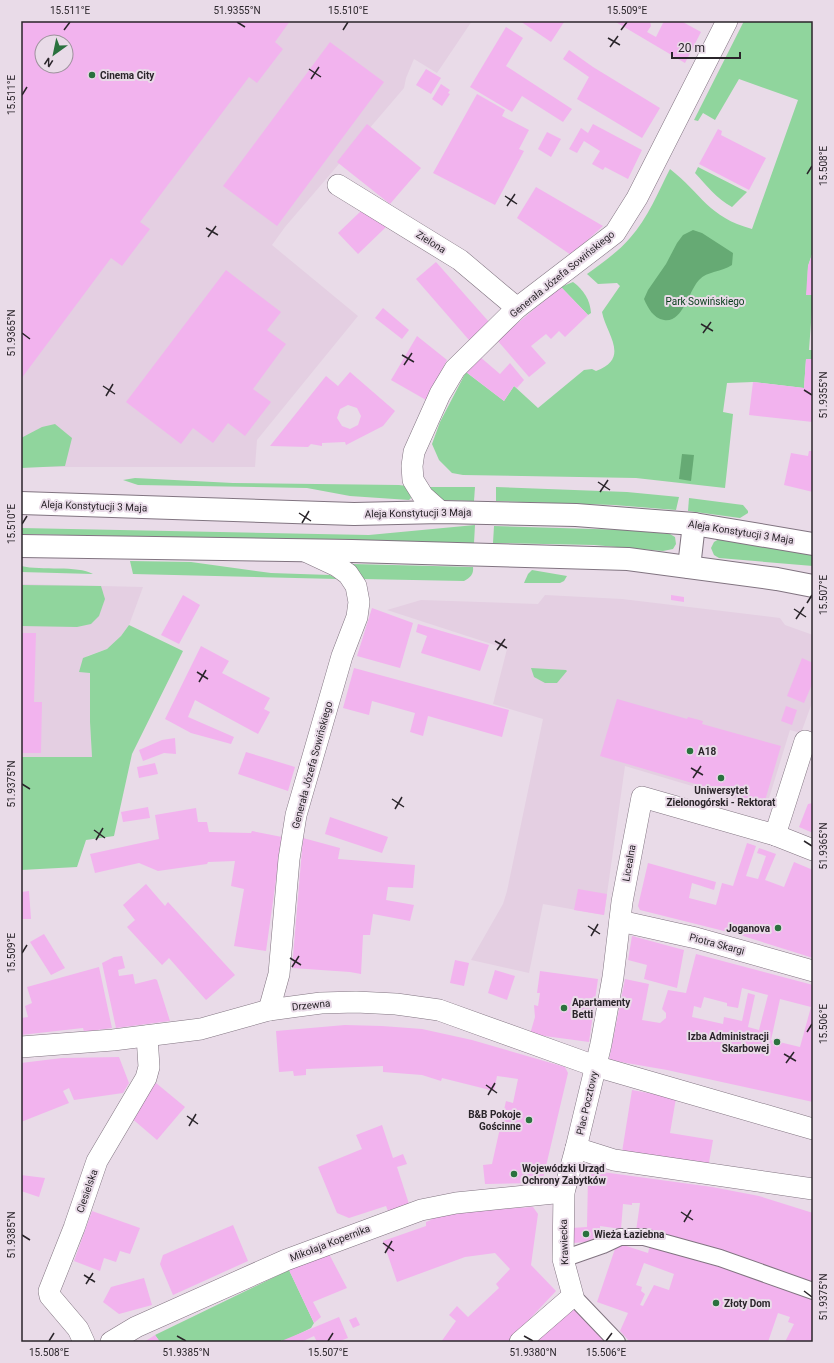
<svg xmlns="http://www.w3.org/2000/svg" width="834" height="1363" viewBox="0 0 834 1363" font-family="Roboto,sans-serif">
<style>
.built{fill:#e4cfe2;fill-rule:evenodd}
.green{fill:#90d59d}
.water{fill:#66aa74}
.building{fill:#f2b3ee;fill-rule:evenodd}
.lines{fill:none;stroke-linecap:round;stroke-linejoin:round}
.pedestrian-casing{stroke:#817480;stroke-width:18}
.minor-casing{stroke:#817480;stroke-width:22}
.secondary-casing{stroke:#817480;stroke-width:24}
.pedestrian{stroke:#fff;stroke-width:16}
.minor{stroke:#fff;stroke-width:21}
.secondary{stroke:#fff;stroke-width:22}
.ticks{fill:none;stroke:#2a252a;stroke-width:1.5}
.poi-dot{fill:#2a713e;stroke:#e9dbe8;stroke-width:1.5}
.labels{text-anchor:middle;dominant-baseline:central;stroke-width:4;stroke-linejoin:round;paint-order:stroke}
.poi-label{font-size:10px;font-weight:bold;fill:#2a252a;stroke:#e9dbe8;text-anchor:start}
.street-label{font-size:10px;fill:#2a252a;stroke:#e9dbe8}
.park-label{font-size:10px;fill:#053b18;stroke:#e9dbe8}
.neatline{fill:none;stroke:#2a252a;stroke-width:1.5}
.ticks-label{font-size:10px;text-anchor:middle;fill:#2a252a}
</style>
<rect width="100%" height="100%" fill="#e9dbe8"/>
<g class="built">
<path d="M21,21h451l-35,52 -23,-14 -8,19 -2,10 -119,139 -13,18 86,71 -101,124 -2,27h-234zM42,42h24v24h-24z"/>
<path d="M21,584l122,3 -14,38 -8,11 -14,13 -20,7 3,17v49l2,35h-71z"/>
<path d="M545,595l77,4 158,19 5,7 28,10v65l-12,33 -11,-3 -24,78 -141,-42 -21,149 -61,-11 -14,69 -58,-13 32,-56 4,-13 36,-172 -50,-15 14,-55 -120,-39 34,-10 117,4z"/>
</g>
<g class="green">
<path d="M744,21h69v230l-5,15 -1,29h6l-4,55h4v9h-7l-2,29 -51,-6 -26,1 -4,29 10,2 -8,74 -89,-10 -173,-3 -11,-2 -13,-13 -7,-16 8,-22 26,-50 38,29 10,-15 24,22 46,-38 8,-1 4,2c35,-13 10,-37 6,-59l18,-26 -3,-3 -19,1 -11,-10c15,-11 31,-22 43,-36 18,-20 28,-46 40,-69 32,25 38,48 82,60l46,-129 -59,-21 -24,41 -12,-7 -5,8 -4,-1z"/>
<path d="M698,167l49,25 -15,15c-16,-9 -25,-21 -37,-34z"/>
<path d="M573,282c11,8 17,18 18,31l-3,2 -27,-28z"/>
<path d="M55,424l17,14 -7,28 -44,2v-30l21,-11z"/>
<path d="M135,478l98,5 166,2 8,1 4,12 -2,2 -59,-4 -43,-8 -169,-3 -15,-5z"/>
<path d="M426,487h49l-1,14 -31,-1z"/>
<path d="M496,487l131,5 52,5 -3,13 -62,-5 -118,-4z"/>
<path d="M689,498l54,7 5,6v2l-8,5 -52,-7z"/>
<path d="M475,525l-1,18 -453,-9v-6l348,7z"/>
<path d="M494,526l133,4 43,4 5,3 1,7 -3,5 -10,2 -69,-6 -101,-2z"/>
<path d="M719,539l94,16v11l-94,-8 -5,-3 -3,-7 3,-6z"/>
<path d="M130,561l61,1 80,11 59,2 7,4 -204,-5z"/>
<path d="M352,564l121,3c1,7 -3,11 -9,14l-102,-2z"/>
<path d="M21,566c21,5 56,-1 72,8l-72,-2z"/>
<path d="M532,570l35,6 -3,5 -4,2h-36l4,-9z"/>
<path d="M21,585l80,1 4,13 -6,17 -8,8 -14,3 -56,-1z"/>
<path d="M129,625l54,26 -51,103 -18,82 -28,4 -9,27 -56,3v-113h71l-2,-35v-49l-11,-1 4,-14 24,-9 14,-13z"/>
<path d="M531,668l35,2 1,1 -10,12h-12l-11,-6z"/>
<path d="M289,1270l25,53 -3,5 -28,14 -1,-2 -3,2h-119l-5,-7z"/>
</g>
<g class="water">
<path d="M693,230l9,3 31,20 -1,12c-10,7 -25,6 -33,15 -11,12 -16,43 -35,40 -11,-2 -16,-12 -20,-21l4,-9 18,-26 11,-21 6,-8z"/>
<path d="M682,454l12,1 -3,26 -12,-2z"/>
</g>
<g class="building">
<path d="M21,21h269l-15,21 8,7 -26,34 -8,-6 -109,145 10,7 -28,37 -11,-8 -90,121zM42,42h24v24h-24z"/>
<path d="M520,21h43l1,1 -13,20z"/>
<path d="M614,21h36l1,5 -4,6 9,5 8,-16h17l20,11 -16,31z"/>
<path d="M506,27l17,11 -17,28 66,43 -9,13 -41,-26 -10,16 -42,-25z"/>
<path d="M330,42l54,40 -107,144 -54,-40z"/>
<path d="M569,50l24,17 67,41 -18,30 -65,-39 12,-22 -26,-18z"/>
<path d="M426,69l15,9 -10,16 -15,-9z"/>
<path d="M441,84l9,6 -2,3 2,1 -8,12 -10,-7z"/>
<path d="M477,94l28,16 -3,6 27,14 -10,19 5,2 -29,54 -62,-32z"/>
<path d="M367,124l54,44 -31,36 -53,-42z"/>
<path d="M593,124l49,26 -14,29 -23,-12 -2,3 -11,-6 8,-13 -16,-10 -7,12 -8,-4 12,-21 7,5z"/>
<path d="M718,129l4,2 -1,4 45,23 -17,32 -50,-26z"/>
<path d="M547,132l14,7 -10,18 -13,-8z"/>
<path d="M536,187l67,39 -32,29 -54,-37z"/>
<path d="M361,211l25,16 -28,27 -20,-21z"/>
<path d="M813,252v43h-7l2,-29z"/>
<path d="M436,262l53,60 -20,18 -53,-61z"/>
<path d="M226,270l55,42 -14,18 19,14 -33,45 18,13 -26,34 -17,-13 -15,20 -20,-15 -12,16 -55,-42z"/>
<path d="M561,287l27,28 -23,22 -6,-6 -8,8 -5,-5 -15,12 15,17 -17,14 -32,-37z"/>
<path d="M383,308l26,22 -7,9 -27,-21z"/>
<path d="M417,336l30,24 -21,40 -35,-20z"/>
<path d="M479,356l21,18 10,-11 14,17 -7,8 -3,-2 -10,15 -38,-29z"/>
<path d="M806,359h7v63l-64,-7 4,-33 51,6z"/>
<path d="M350,372l45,39 -12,15 -37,19 -1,-3 -23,1v3l-11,-2 -3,3 -38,-1 56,-70 12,10zM348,405l9,3 4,8 -3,9 -8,4 -8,-3 -5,-8 3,-9z"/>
<path d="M809,451h4v41l-29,-7 7,-32 17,3z"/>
<path d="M183,595l17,10 -21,39 -18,-9z"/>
<path d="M671,595l13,2v5l-13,-2z"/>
<path d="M372,608l41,15 -13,45 -43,-12z"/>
<path d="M418,624l71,21 -9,26 -59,-18 6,-17 -11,-4z"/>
<path d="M21,633h15l-2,69h8l-1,51h-20z"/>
<path d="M201,646l28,15 -7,12 48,25 -6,11 6,3 -12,22 -63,-34 -7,17 46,20 -3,7 -40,-11 -26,-14z"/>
<path d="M802,658l11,5v19l-9,21 -17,-7z"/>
<path d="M354,668l155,42 -7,27 -74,-21 -5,20 -13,-4 5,-19 -43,-12 -3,14 -26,-7z"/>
<path d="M617,699l70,20 1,-2 15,4 -1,3 79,22 -17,58 -164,-48z"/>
<path d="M786,706l11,4 -5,15 -11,-4z"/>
<path d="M175,738l1,16 -12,-1 -21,8 -4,-11 23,-10z"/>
<path d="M246,752l49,15 -7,24 -50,-17z"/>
<path d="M155,763l3,11 -19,4 -2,-11z"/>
<path d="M813,803v30l-14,-6 9,-23z"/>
<path d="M148,807l2,11 -27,4 -2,-10z"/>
<path d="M196,808l2,14h9l2,10 42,1 1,-2 30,6 -16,114 -32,-5 10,-57 -13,-3 4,-25 -27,1 -1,2 -49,7 -19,-8 -44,10 -5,-19 69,-15 -4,-24z"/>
<path d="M330,817l58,20 -6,16 -57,-19z"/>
<path d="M303,838l37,10 -2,11 77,6 -2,23 -25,-1 -2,13 28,5 -4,16 -37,-7 -3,21h-7l-2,39 -11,-2 -58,-4z"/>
<path d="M747,843l9,3 -10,30 12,3 8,-23 -9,-3 2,-5 17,6 -11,26 19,7 10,-25 19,8v88l-73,-23 -100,-25 -2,-4 10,-43 68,19 -2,8 -22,-7 -3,15 27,7 6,-22 11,3z"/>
<path d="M146,884l19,22 3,-4 67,73 -29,25 -37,-42 -7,7 -35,-38 8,-7 -12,-15z"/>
<path d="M578,889l29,5 -3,21 -30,-5z"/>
<path d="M29,891l2,28h-10v-27z"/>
<path d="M44,934l21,34 -14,7 -21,-33z"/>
<path d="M632,936l52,14 -7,38 -33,-9 3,-14 -19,-5z"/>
<path d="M696,954l117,31v117l-146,-32 -58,-10 16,-81 24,5 -7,36 18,3 6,-5v-5l-4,-4 6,-19 18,3zM742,988l26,7 -9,35 -11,-3 7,-32 -7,-2 -6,28 -18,-4 -1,7 -31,-7 2,-11 7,2 3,-11 23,6v3l11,2zM780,999l31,8 -11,40 -29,-7z"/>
<path d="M122,956l3,12 -7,2 1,6 14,-2 2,10 20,-5 2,1 13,41 -54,7 -14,-65 12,-6z"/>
<path d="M455,960l14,3 -5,23 -14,-3z"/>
<path d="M99,967l13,61 -28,4 -1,-4 -62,7v-17l7,-1 -3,-11 7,-3 -5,-16z"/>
<path d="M495,970l20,6 -8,24 -19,-7z"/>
<path d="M540,971l58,8 -9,63 -59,-8 5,-17 -1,-12 4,1 2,-13h-3z"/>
<path d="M345,1025l37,1 40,3 50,11 93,27 3,6 -26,110 -57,1 -2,-19 9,-1 14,-63 7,2 5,-24 -21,-3 -3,15 -52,-13 -1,3 -19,-6 -39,-3v-6l-77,3v6l-12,1 -1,-5 -14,1 -3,-41z"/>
<path d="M119,1057l10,26 -6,10 -49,7 -5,-12 -6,3 6,12 -48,19v-59l41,-5z"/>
<path d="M156,1083l29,24 -28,33 -28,-24z"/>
<path d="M632,1090l44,8 -6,35 43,7 -5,28 -86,-16z"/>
<path d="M382,1125l11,33 10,-4 4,10 -10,3 12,37 -21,7 -2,-5 -37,12 -12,-5 -19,-46 44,-18 -6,-14z"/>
<path d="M595,1171l117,16 47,9 54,17v72l-74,-28 -103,-26 4,-28h-8v2l-9,-1 -2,25 -21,-3 1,15 -28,2 -1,-15 15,-1 1,-50z"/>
<path d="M21,1175l24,3 -6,19 -18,-6z"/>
<path d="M533,1207l5,7 -7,51 25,26 -48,51h-67l15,-21 -7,-6 8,-9 11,11 31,-29 -3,-4 14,-15 -15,-16 -30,4 -68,25 -14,-41 43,-15v-4l5,-2 -1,-3 26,-5z"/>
<path d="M92,1211l48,17 -10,26 -10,-3 -4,11 -12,-4 -4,13 -26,-10z"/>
<path d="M233,1225l15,36 -75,34 -13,-31 3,-9z"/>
<path d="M617,1243l31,10 2,-8 39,10 124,42v45h-28l9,-18 -6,-2 2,-5 -12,-4 -10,29h-138l-10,-11 8,-18 -31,-11zM644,1263l30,11 -5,16 -15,-5 -11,21 -3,-1 5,-11 -4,-3 1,-4 -6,-2z"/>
<path d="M329,1254l18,34 -34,14 8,15 -7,6 -25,-53z"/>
<path d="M144,1278l8,27 -33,9 -16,-12 8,-15z"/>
<path d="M574,1309l32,33h-74z"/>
<path d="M339,1317l9,21 -11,4h-20l-3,-6 -13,6h-22z"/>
<path d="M356,1317l4,8 -7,3 -4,-8z"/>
<path d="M155,1335l5,7h-16z"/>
</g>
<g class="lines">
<defs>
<g id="pedestrian">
<path d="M563,1259l40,-14 17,-8h24l76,21 93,33"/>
<path d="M573,1296l44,46"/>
</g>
<g id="minor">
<path d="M338,185l122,75 57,48"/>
<path d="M441,512l-18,-16 -10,-16 -1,-14 2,-14 26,-58 15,-25 62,-61 98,-75 22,-35 90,-177"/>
<path d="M775,835l30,-94 8,3"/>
<path d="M620,921l76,17 117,33"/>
<path d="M269,1010l10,-36 10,-115 7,-44 46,-159 15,-39 2,-15 -3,-16 -8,-12 -11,-8 -32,-15"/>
<path d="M21,1047l92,-7 88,-11 68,-19 52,-7 35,-1 40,2 43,6 156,56 218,63"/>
<path d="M576,1148l38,12 199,29"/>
<path d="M84,1342l-6,-13 -28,-33 -1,-5 25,-63 23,-67 49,-83 3,-11 -2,-31"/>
<path d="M111,1342l25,-15 150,-67 135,-50 35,-7 108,-11"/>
<path d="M520,1342l53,-46 -10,-37 1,-67 12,-44 25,-104 12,-67 9,-75 20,-105 133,38 38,15"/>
</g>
<g id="secondary">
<path d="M21,503l333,11 87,-2 135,3 118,9 119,20"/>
<path d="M21,546l331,5 276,8 149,20 36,7"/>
<path d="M689,567l5,-43"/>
</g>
</defs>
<use href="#pedestrian" class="pedestrian-casing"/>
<use href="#minor" class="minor-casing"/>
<use href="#secondary" class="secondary-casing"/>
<use href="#pedestrian" class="pedestrian"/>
<use href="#minor" class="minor"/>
<use href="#secondary" class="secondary"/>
</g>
<path class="ticks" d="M237,22l8,5M64,30l6,-8M343,30l5,-8M621,30l6,-8M608,38l12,7M610,47l8,-11M309,69l12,8M311,79l8,-12M22,95l5,-8M807,174l5,-8M505,196l12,8M507,206l8,-12M206,228l12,7M208,237l8,-11M701,324l12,7M22,333l8,6M703,333l8,-11M402,355l12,7M404,365l8,-12M103,386l12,8M804,390l8,5M106,396l7,-12M598,482l12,8M600,492l8,-12M299,513l12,8M302,523l7,-12M22,524l5,-8M807,603l5,-8M794,609l12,8M796,619l8,-12M495,641l12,7M497,650l8,-11M197,672l11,7M199,682l7,-12M691,768l12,7M693,778l8,-12M22,784l8,5M392,799l12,8M395,809l7,-12M94,830l11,8M96,840l7,-12M804,841l8,5M588,926l12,8M591,936l7,-12M22,953l5,-8M290,958l11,7M292,967l7,-11M807,1032l5,-8M784,1054l12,7M786,1063l8,-11M486,1085l11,8M488,1095l7,-12M187,1116l11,8M189,1126l7,-12M681,1212l12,8M684,1222l7,-12M22,1235l8,5M383,1243l11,8M385,1253l7,-12M84,1275l11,7M86,1284l7,-11M804,1291l8,6M177,1336l9,5M524,1336l9,5M49,1341l5,-8M328,1341l5,-8M606,1341l6,-8"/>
<g class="poi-dot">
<circle cx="92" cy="75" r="4"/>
<circle cx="690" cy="751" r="4"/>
<circle cx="721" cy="778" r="4"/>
<circle cx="778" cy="928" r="4"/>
<circle cx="564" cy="1008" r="4"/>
<circle cx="777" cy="1042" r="4"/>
<circle cx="529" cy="1120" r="4"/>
<circle cx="514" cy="1174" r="4"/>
<circle cx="586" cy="1234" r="4"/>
<circle cx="716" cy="1303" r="4"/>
</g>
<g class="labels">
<g class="poi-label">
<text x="100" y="75">Cinema City</text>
<text x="698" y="751">A18</text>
<text x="721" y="790" text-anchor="middle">Uniwersytet<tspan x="721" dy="12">Zielonogórski - Rektorat</tspan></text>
<text x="770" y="928" text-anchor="end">Joganova</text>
<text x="572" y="1002">Apartamenty<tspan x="572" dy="12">Betti</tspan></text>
<text x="769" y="1036" text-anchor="end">Izba Administracji<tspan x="769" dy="12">Skarbowej</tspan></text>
<text x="521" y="1114" text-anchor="end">B&amp;B Pokoje<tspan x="521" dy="12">Gościnne</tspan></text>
<text x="522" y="1168">Wojewódzki Urząd<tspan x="522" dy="12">Ochrony Zabytków</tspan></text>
<text x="594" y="1234">Wieża Łaziebna</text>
<text x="724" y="1303">Złoty Dom</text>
</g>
<g class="street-label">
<text transform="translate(431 242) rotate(32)">Zielona</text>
<text transform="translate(562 274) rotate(-39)">Generała Józefa Sowińskiego</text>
<text transform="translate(94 506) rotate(2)">Aleja Konstytucji 3 Maja</text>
<text transform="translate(418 513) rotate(-1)">Aleja Konstytucji 3 Maja</text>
<text transform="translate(741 532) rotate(9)">Aleja Konstytucji 3 Maja</text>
<text transform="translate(312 765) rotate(-75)">Generała Józefa Sowińskiego</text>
<text transform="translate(629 863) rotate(-80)">Licealna</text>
<text transform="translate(717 944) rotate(15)">Piotra Skargi</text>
<text transform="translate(311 1005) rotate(-6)">Drzewna</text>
<text transform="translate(587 1103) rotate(-77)">Plac Pocztowy</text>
<text transform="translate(87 1191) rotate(-71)">Ciesielska</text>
<text transform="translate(564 1242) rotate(-92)">Krawiecka</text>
<text transform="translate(330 1243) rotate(-21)">Mikołaja Kopernika</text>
</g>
<g class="park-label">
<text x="705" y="301">Park Sowińskiego</text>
</g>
</g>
<rect width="834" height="1363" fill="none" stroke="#e9dbe8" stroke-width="44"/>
<g transform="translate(54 54) rotate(213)"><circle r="19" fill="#e9dbe8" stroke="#9d929c"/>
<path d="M0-3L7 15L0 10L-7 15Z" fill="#2a713e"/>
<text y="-6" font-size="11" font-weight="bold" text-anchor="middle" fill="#2a252a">N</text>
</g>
<path d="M672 52v6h68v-6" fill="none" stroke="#2a252a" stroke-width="2"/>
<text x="678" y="52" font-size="12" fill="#2a252a" stroke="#e9dbe8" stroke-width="3" paint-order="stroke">20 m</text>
<rect x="22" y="22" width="790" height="1319" class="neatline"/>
<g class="ticks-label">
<text x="70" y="14">15.511°E</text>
<text x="237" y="14">51.9355°N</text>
<text x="348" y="14">15.510°E</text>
<text x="627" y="14">15.509°E</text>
<text transform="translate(11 95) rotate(-90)" y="4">15.511°E</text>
<text transform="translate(823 166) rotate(-90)" y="4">15.508°E</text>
<text transform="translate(11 333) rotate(-90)" y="4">51.9365°N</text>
<text transform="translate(823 395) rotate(-90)" y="4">51.9355°N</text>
<text transform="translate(11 524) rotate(-90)" y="4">15.510°E</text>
<text transform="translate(823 595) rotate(-90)" y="4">15.507°E</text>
<text transform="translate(11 784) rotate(-90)" y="4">51.9375°N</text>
<text transform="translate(823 846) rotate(-90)" y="4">51.9365°N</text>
<text transform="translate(11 953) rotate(-90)" y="4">15.509°E</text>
<text transform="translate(823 1024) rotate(-90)" y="4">15.506°E</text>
<text transform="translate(11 1235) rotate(-90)" y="4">51.9385°N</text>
<text transform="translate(823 1297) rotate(-90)" y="4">51.9375°N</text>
<text x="49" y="1356">15.508°E</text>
<text x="186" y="1356">51.9385°N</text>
<text x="328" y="1356">15.507°E</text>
<text x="533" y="1356">51.9380°N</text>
<text x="606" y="1356">15.506°E</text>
</g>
</svg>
